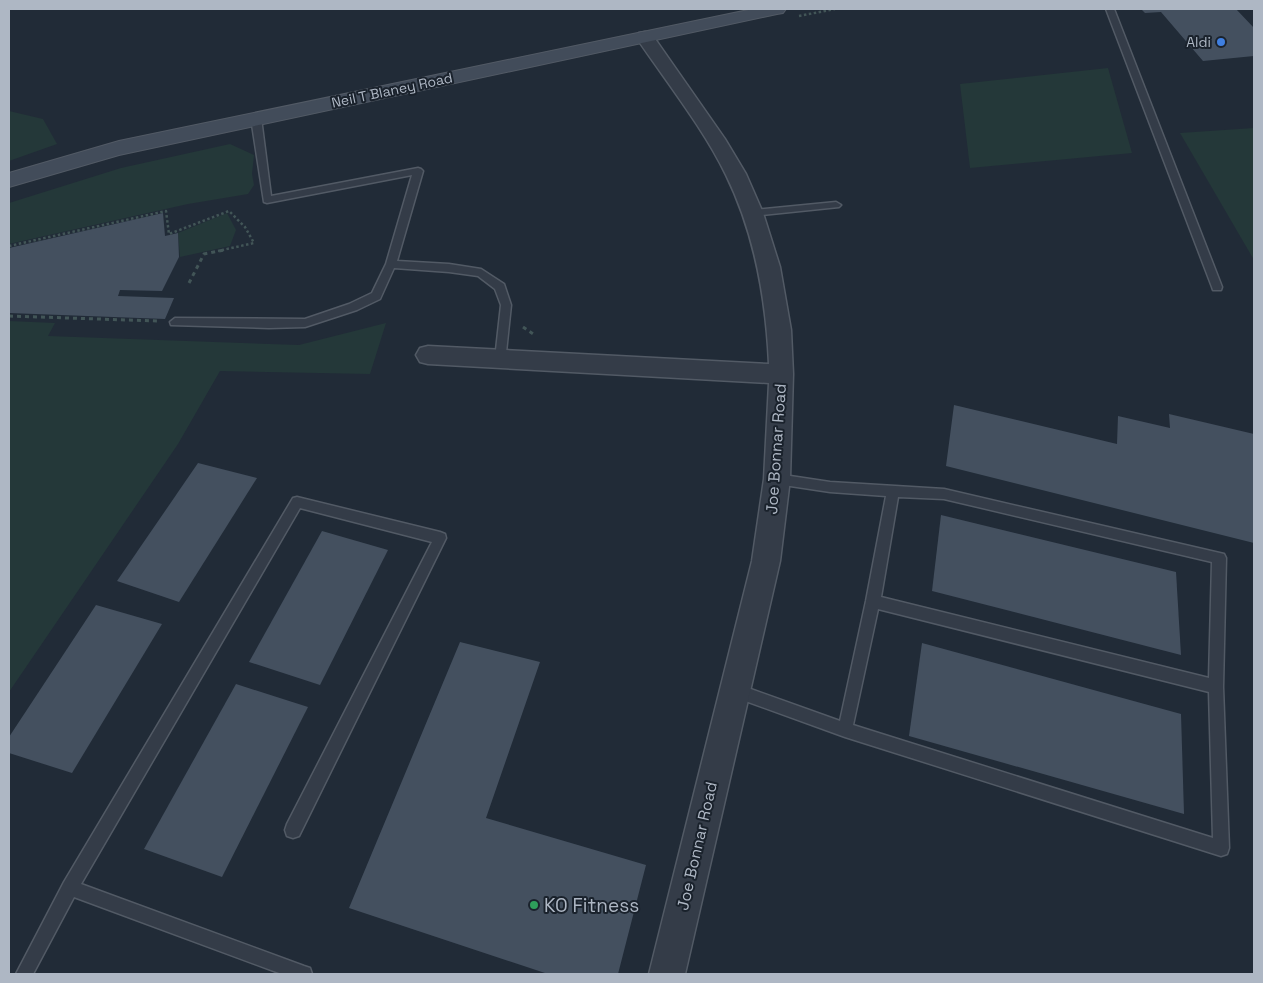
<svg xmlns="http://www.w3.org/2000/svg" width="1263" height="983" viewBox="0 0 1263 983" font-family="'Space Grotesk',sans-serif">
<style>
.green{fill:#243839}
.building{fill:#44505f}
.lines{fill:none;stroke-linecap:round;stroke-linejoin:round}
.lane-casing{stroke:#525a65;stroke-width:3}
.street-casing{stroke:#525a65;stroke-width:3}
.secondary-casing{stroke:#525a65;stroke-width:2}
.path-far1{stroke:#425557;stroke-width:2.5;stroke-dasharray:2.5 2.5;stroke-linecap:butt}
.path{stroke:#425557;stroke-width:3;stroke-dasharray:4 4;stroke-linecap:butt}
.lane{fill:#343c48;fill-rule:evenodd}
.street{fill:#343c48;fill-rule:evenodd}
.secondary{fill:#424c5a;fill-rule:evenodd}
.shop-dot{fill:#3f7fe0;stroke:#1a222c;stroke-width:2}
.leisure-dot{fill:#2e9e5b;stroke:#1a222c;stroke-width:2}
.labels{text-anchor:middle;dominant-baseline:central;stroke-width:4;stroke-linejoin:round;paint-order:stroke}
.far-poi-label{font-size:14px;fill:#aeb7c4;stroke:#1a222c;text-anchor:end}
.far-street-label{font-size:14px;fill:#aeb7c4;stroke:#1a222c}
.street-label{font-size:16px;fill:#aeb7c4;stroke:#1a222c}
.near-poi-label{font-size:19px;fill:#aeb7c4;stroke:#1a222c;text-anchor:start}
</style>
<rect width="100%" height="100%" fill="#212b37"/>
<g class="green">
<path d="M1108,68l24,85 -162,15 -10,-84z"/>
<path d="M9,111l34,8 14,25 -48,17z"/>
<path d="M1254,128v132l-74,-127z"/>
<path d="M230,144l24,11 -2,19 2,11 -6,9 -60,10 -179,40v-41l112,-35z"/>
<path d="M227,213l9,17 -6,16 -50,11 -2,-24z"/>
<path d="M9,321l46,2 -7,13 251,9 87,-22 -16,51 -150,-3 -42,73 -169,248z"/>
</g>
<g class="building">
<path d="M1141,9h95l18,19v28l-51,5 -42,-49 -16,1z"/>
<path d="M163,213l2,23 13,-3 1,24 -17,34 -42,-1 -2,6 56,2 -9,21 -156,-6v-65z"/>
<path d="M954,405l163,39 1,-28 52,12 -1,-14 85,20v109l-308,-77z"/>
<path d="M198,463l59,15 -78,124 -62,-21z"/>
<path d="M941,515l235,57 5,83 -249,-64z"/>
<path d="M322,531l66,19 -68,135 -71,-23z"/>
<path d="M96,605l66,19 -90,149 -63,-20v-16z"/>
<path d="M460,642l80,20 -54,156 160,47 -28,109h-70l-199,-66z"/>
<path d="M922,643l259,71 3,100 -275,-78z"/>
<path d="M236,684l72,23 -86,170 -78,-28z"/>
</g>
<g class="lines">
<defs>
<g id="lane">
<path d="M1106,9h8l108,278 -1,3h-8l-1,-3z"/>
<path d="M256,115l5,3 10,78 147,-28 3,1 2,2 -26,90 52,3 32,5 23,15 7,21 -6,57 -4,1 -6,-4 6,-54 -6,-16 -17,-13 -29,-4 -55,-4 -14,31 -23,11 -52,17 -36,1 -98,-3 -1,-3 5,-4 130,1 44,-15 23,-11 14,-29 26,-89 -145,28 -3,-1 -13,-84z"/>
<path d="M836,202l5,3 -2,2 -86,9 -5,-3 5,-3z"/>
<path d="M777,474l53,8 114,7 280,65 2,4 -3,129 6,161 -2,6 -6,2 -376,-119 -116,-42 -2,-5 2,-5 5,-2 106,38 26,-120 20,-105 -56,-4 -53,-8 -4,-1 -2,-4 2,-4zM898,497l46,2 268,63 -3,116 -328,-81zM878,609l331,83 4,146 -360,-113z"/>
<path d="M297,497l143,35 5,2 1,4 -147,298 -6,2 -6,-2 -2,-6 2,-6 145,-282 -132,-34 -219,376 223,82 6,2 2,6h-30l-208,-77 -41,77h-17l48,-92 229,-384z"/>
</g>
<path id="street" d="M645,32l6,1 74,106 21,35 17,39 17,54 11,63 2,44 -3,105 -10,82 -95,413h-36l103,-413 12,-82 5,-96 -341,-19 -8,-2 -4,-7 4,-7 8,-2 341,18c-3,-65 -14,-130 -43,-189 -22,-46 -61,-95 -90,-138l3,-4z"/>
<path id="secondary" d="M753,9h33l-3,4 -6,1 -658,141 -110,32v-14l110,-32z"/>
</defs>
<use href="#lane" class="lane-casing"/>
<use href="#street" class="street-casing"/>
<use href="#secondary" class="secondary-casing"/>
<g class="path-far1">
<path d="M799,16l36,-7"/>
<path d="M9,246l157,-35 3,23 60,-23 16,16 9,16 -36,8"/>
</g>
<g class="path">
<path d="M189,283l15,-29 20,-4"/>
<path d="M9,316l148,5"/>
<path d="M523,327l13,9"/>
</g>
<use href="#lane" class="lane"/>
<use href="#street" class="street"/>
<use href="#secondary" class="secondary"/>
</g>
<circle class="shop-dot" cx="1221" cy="42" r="5"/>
<circle class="leisure-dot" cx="534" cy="905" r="5"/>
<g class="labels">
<g class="far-poi-label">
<text x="1211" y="42">Aldi</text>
</g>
<g class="far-street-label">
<text transform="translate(392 90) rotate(-12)">Neil T Blaney Road</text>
</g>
<g class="street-label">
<text transform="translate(776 449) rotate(-86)">Joe Bonnar Road</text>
<text transform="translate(697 846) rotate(-77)">Joe Bonnar Road</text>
</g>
<g class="near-poi-label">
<text x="544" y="905">KO Fitness</text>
</g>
</g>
<rect width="1263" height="983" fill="none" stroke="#aeb7c4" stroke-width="20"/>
</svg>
